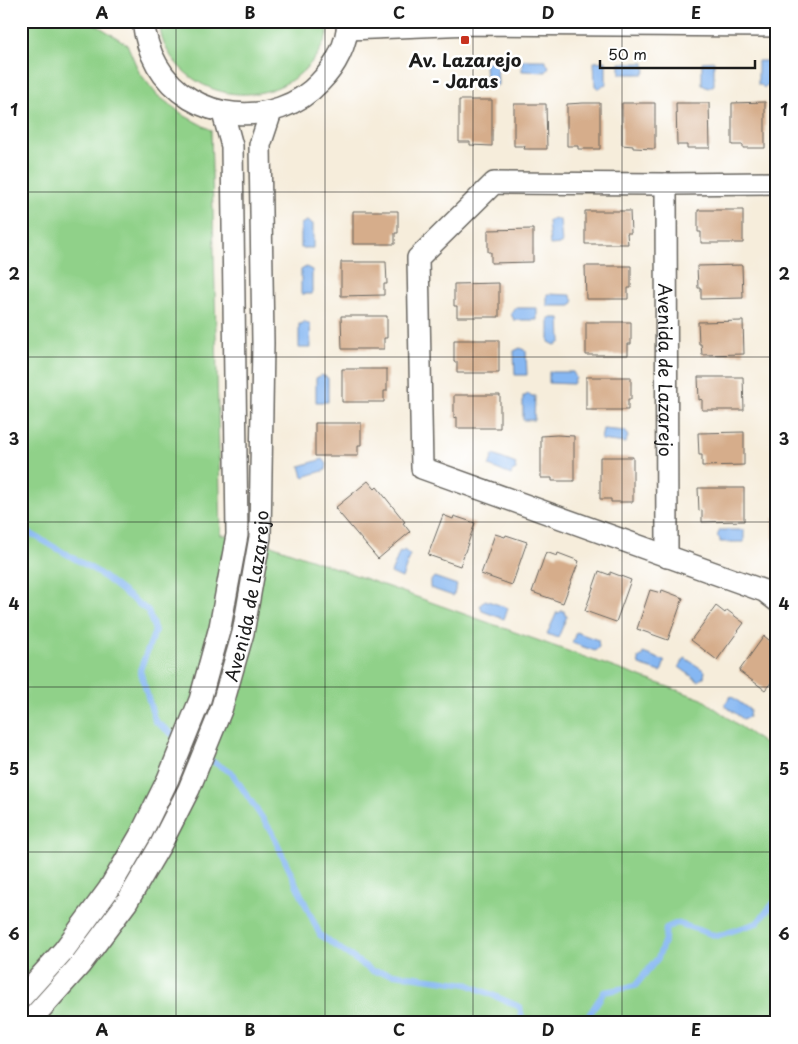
<svg xmlns="http://www.w3.org/2000/svg" width="798" height="1044" viewBox="0 0 798 1044" font-family="'Playpen Sans',sans-serif">
<style>
.green{fill:#90d189;stroke:#567652}
.water{fill:#86b7f2;stroke:#516a87}
.lines{fill:none;stroke-linecap:round;stroke-linejoin:round}
.stream{stroke:#86b7f2;stroke-width:6}
.building{fill:#d6ad8b}
.minor-casing{stroke:#68655f;stroke-width:24}
.minor{stroke:#fff;stroke-width:21}
.grid{fill:none;stroke:#1c1c1c;stroke-width:1;stroke-opacity:0.55}
.poi-dot{fill:#c8321e;stroke:#fff;stroke-width:2}
.labels{text-anchor:middle;dominant-baseline:central;stroke-width:5;stroke-linejoin:round;paint-order:stroke}
.poi-label{font-size:18px;font-weight:bold;fill:#1c1c1c;stroke:#fff}
.street-label{font-size:18px;fill:#1c1c1c;stroke:#fff}
.neatline{fill:none;stroke:#1c1c1c;stroke-width:2}
.grid-label{font-size:16px;text-anchor:middle;font-weight:bold;fill:#1c1c1c}
</style>
<rect width="100%" height="100%" fill="#fff"/>
<filter id="ink" filterUnits="userSpaceOnUse"><feTurbulence type="fractalNoise" baseFrequency=".02" numOctaves="2"/><feDisplacementMap in="SourceGraphic" scale="10" xChannelSelector="R" yChannelSelector="G"/><feConvolveMatrix kernelMatrix="1 2 1 2 8 2 1 2 1" color-interpolation-filters="sRGB"/></filter>
<filter id="wash" filterUnits="userSpaceOnUse"><feTurbulence type="fractalNoise" baseFrequency=".0096" numOctaves="4" result="noise"/><feDisplacementMap in="SourceGraphic" scale="20" xChannelSelector="R" yChannelSelector="G"/><feGaussianBlur stdDeviation="1.12" result="paint"/><feColorMatrix in="noise" values="0 0 0 0 0 0 0 0 0 0 0 0 0 0 0 0 0 1.4 0 .05"/><feComposite in="paint" operator="in"/></filter>
<g filter="url(#wash)">
<rect width="100%" height="100%" fill="#f6eddb"/>
<g class="green">
<path d="M21,21h69l37,23 12,28 18,23 28,21 26,14 10,405 25,1 456,163 75,54v270h-756z"/>
<path d="M159,21h170c-1,6 -1,14 -4,19 -30,70 -128,73 -161,4 -3,-7 -4,-16 -5,-23z"/>
</g>
<g class="water">
<path d="M522,60h24v3l3,3 -3,6 -24,-1z"/>
<path d="M497,61l1,24 -6,3 -3,-3h-3l-1,-23z"/>
<path d="M606,61v24h-3l-3,4 -5,-3 -1,-24z"/>
<path d="M714,61v24l-6,3 -6,-3v-23z"/>
<path d="M758,61h12v24h-3l-3,3 -3,-3h-3z"/>
<path d="M620,63h24v3l2,3 -2,5h-24z"/>
<path d="M554,218l6,2 2,24 -12,1 -2,-24z"/>
<path d="M307,221l6,3v24h-12v-24z"/>
<path d="M306,267l6,3v24h-11v-24z"/>
<path d="M547,294l24,1v2l3,3 -3,6h-24z"/>
<path d="M514,308h23v12h-23l-3,-6z"/>
<path d="M549,318h11l1,24 -6,3 -6,-3z"/>
<path d="M304,321l4,3h2l1,24h-12v-24h3z"/>
<path d="M520,348l6,3 1,24h-12l-1,-24z"/>
<path d="M549,372h24l3,6 -3,6 -24,-1z"/>
<path d="M322,375l6,3v24h-12v-24z"/>
<path d="M527,394h2l3,2h3l-1,24h-11v-24h3z"/>
<path d="M603,429l23,2 2,6 -3,6 -24,-3z"/>
<path d="M493,455l23,9 -1,2 1,4 -4,2 -1,3 -22,-9z"/>
<path d="M323,459l4,5 -1,6 -23,7 -3,-11z"/>
<path d="M720,530h24v12h-24v-3l-3,-3z"/>
<path d="M404,550l6,5 -8,23 -11,-5 9,-22 2,1z"/>
<path d="M434,577l23,8 -4,11 -23,-8v-6z"/>
<path d="M485,600l23,8 -4,11 -22,-8 -2,-6z"/>
<path d="M561,611h3l1,4 2,1 -9,22 -11,-4 10,-22 2,1z"/>
<path d="M576,632l22,8 1,7 -4,4 -23,-8z"/>
<path d="M643,653l22,8 -4,11 -22,-7 -1,-7 4,-2z"/>
<path d="M685,658l20,13 -1,6 -6,4 -19,-14z"/>
<path d="M731,696l19,14 -1,7 -6,2 -19,-14z"/>
</g>
<g class="lines">
<g class="stream">
<path d="M21,528l75,43 52,40 7,20 -15,39 15,51 38,29 39,23 39,58 49,104 52,36 95,13 53,23 3,16"/>
<path d="M584,1023l20,-31 31,-6 23,-28 7,-19 1,-11 11,-5 40,13 40,-13 20,-24"/>
</g>
</g>
<g id="blocks">
<g class="building">
<path d="M459,100h33v46l-22,-1v-3h-11z"/>
<path d="M765,102v46h-22v-3h-11v-42z"/>
<path d="M583,103h17v46h-22v-3h-11v-42z"/>
<path d="M622,103h33v46l-22,-1v-2l-11,-1z"/>
<path d="M676,103h33l1,45h-23v-3h-10z"/>
<path d="M514,104h32l1,45h-23l1,-3h-11z"/>
<path d="M698,210h45v33h-42v-11h-3z"/>
<path d="M353,211h45v22h-3v11h-42z"/>
<path d="M585,211h45l1,22h-4l1,11h-43z"/>
<path d="M533,229v33l-42,1v-11h-3v-22z"/>
<path d="M341,262h45l1,22h-3v11l-43,1z"/>
<path d="M742,265l1,33 -42,1v-11h-3l-1,-22z"/>
<path d="M585,266h46v22h-3v11h-42z"/>
<path d="M499,283v34h-42v-11h-3v-22z"/>
<path d="M341,316h46v22h-3v11h-42z"/>
<path d="M743,321l1,33 -42,1 -1,-11h-2l-1,-22z"/>
<path d="M586,322h45v22h-3v11h-42z"/>
<path d="M454,340h45v33h-42v-11h-3z"/>
<path d="M342,369h45v22h-3v11h-42z"/>
<path d="M586,377h45v22h-3v11h-42z"/>
<path d="M698,377h45l1,33h-42v-11l-3,1z"/>
<path d="M454,395h46v33h-43v-11l-3,1z"/>
<path d="M315,423h46v22h-3v11h-43z"/>
<path d="M744,432v33l-42,1v-11h-3l-1,-22z"/>
<path d="M557,435l17,1v45h-22v-3h-11v-42z"/>
<path d="M600,457h33v45h-22v-3h-11z"/>
<path d="M368,481l7,8 2,-2 28,35 -2,1 7,9 -32,27 -43,-51z"/>
<path d="M698,488h46v33l-42,1v-12l-3,1z"/>
<path d="M443,515l10,4 1,-3 21,7 -15,43 -32,-11z"/>
<rect x="773" y="518" width="4" height="43"/>
<path d="M495,534l10,3 1,-2 21,7 -15,43 -31,-11z"/>
<path d="M546,552l11,4 1,-3 21,8 -16,42 -31,-11z"/>
<path d="M599,571l11,4v-3l21,8 -15,42 -31,-11z"/>
<path d="M650,590l11,3 1,-3 21,8 -15,42 -31,-11z"/>
<path d="M716,606l9,7 2,-3 17,13 -27,37 -26,-20z"/>
<path d="M764,636l9,7 1,-2 3,1v33l-12,15 -26,-19z"/>
</g>
</g>
</g>
<g filter="url(#ink)">
<use href="#blocks" fill-opacity="0" stroke="#68655f" stroke-width="1"/>
<g class="lines">
<defs>
<g id="minor">
<path d="M143,21c2,16 6,30 14,44 33,58 119,65 163,17 16,-16 27,-38 28,-61"/>
<path d="M348,29l123,-5 306,2"/>
<path d="M777,183l-111,1 -172,-1 -76,75 4,210 342,123 13,10"/>
<path id="s1" d="M666,184l1,373"/>
<path d="M21,998l43,-48 45,-61 32,-55 27,-55 32,-79 20,-73 17,-92 -5,-389 -9,-33"/>
<path id="s2" d="M28,1023l52,-58 47,-63 34,-58 28,-55 32,-79 22,-77 17,-96 3,-194 -3,-198 11,-33"/>
</g>
</defs>
<use href="#minor" class="minor-casing"/>
<use href="#minor" class="minor"/>
</g>
</g>
<path class="grid" d="M176,21v1002M325,21v1002M473,21v1002M622,21v1002M21,192h756M21,357h756M21,522h756M21,687h756M21,852h756"/>
<rect class="poi-dot" x="460" y="35" width="10" height="10" rx="2.5"/>
<g class="labels">
<g class="poi-label">
<text x="465" y="59">Av. Lazarejo<tspan x="465" dy="21">- Jaras</tspan></text>
</g>
<g class="street-label">
<text stroke="none"><textPath href="#s1" startOffset="186">Avenida de Lazarejo</textPath></text>
<text stroke="none"><textPath href="#s2" startOffset="488">Avenida de Lazarejo</textPath></text>
</g>
</g>
<rect width="798" height="1044" fill="none" stroke="#fff" stroke-width="55"/>
<path d="M600 60v8h155v-8" fill="none" stroke="#1c1c1c" stroke-width="2.5"/>
<text x="608" y="60" font-size="15" fill="#1c1c1c" stroke="#ffffff" stroke-width="4" paint-order="stroke">50 m</text>
<rect x="28" y="28" width="742" height="988" class="neatline"/>
<g class="grid-label">
<text x="102" y="19">A</text>
<text x="250" y="19">B</text>
<text x="399" y="19">C</text>
<text x="548" y="19">D</text>
<text x="696" y="19">E</text>
<text x="14" y="116">1</text>
<text x="784" y="116">1</text>
<text x="14" y="280">2</text>
<text x="784" y="280">2</text>
<text x="14" y="445">3</text>
<text x="784" y="445">3</text>
<text x="14" y="610">4</text>
<text x="784" y="610">4</text>
<text x="14" y="775">5</text>
<text x="784" y="775">5</text>
<text x="14" y="940">6</text>
<text x="784" y="940">6</text>
<text x="102" y="1036">A</text>
<text x="250" y="1036">B</text>
<text x="399" y="1036">C</text>
<text x="548" y="1036">D</text>
<text x="696" y="1036">E</text>
</g>
</svg>
